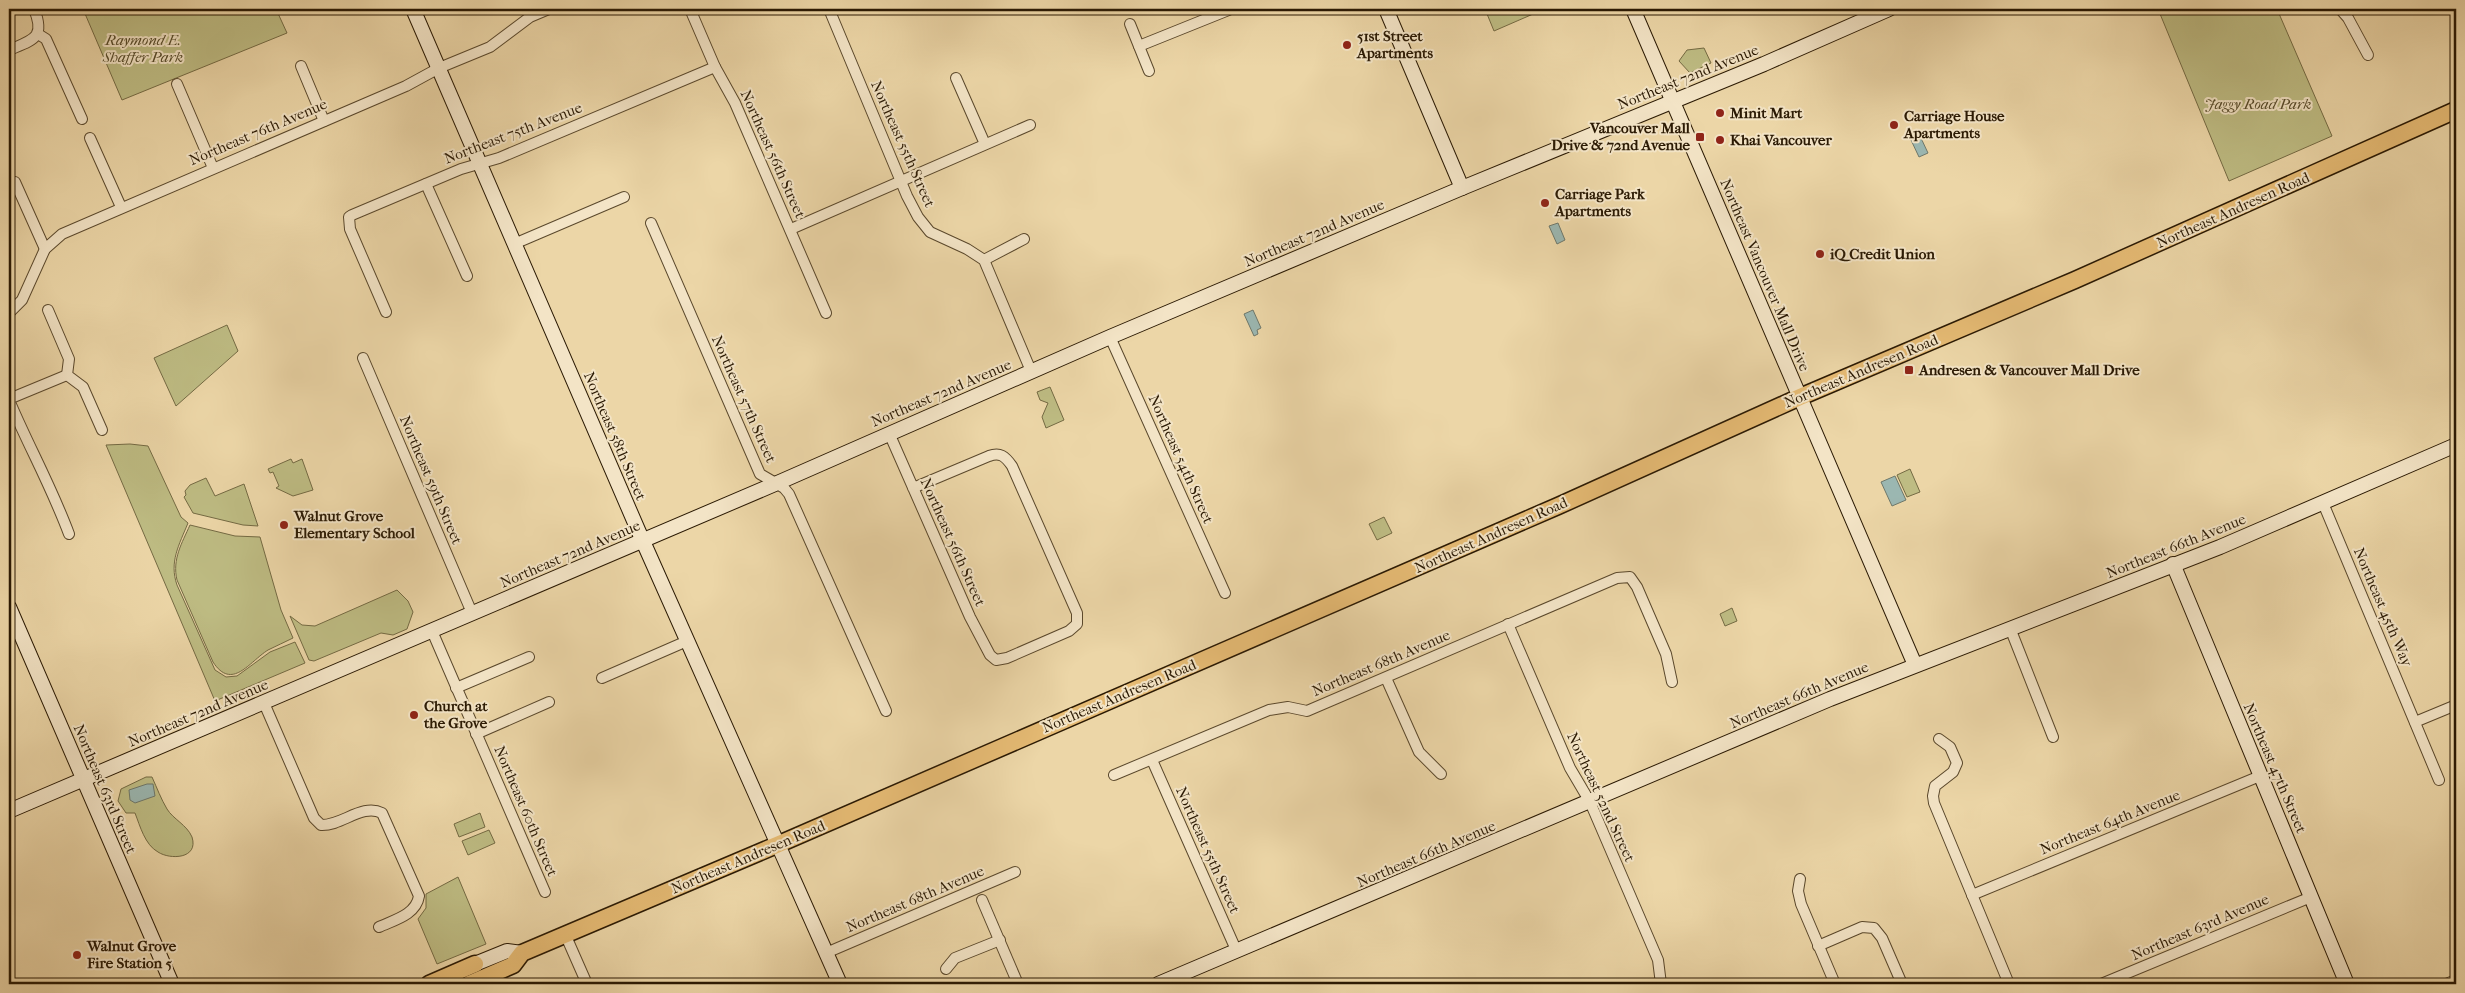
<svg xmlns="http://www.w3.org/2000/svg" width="2465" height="993" viewBox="0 0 2465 993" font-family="'IM FELL French Canon',serif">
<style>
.green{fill:#bebc83;stroke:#746a43}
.water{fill:#9bb7b1;stroke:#6e786b}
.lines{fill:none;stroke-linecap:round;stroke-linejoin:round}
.street-casing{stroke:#5a482c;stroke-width:12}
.secondary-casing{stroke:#2a1903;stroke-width:16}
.primary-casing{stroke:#2a1903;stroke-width:19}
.street{stroke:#f3e4c6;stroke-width:10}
.secondary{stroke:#f3e4c6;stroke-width:14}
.primary{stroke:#e6bb74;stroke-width:16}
.poi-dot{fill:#8f2418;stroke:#f3e4c6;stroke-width:2}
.labels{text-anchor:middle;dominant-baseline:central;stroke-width:4;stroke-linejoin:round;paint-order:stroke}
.poi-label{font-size:15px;font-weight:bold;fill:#2a1903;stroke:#f3e4c6;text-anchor:start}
.park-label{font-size:15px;font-style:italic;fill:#564a29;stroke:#f3e4c6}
.street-label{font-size:15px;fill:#2a1903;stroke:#f3e4c6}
</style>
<rect width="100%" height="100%" fill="#ecd6a7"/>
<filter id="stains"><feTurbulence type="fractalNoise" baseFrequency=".004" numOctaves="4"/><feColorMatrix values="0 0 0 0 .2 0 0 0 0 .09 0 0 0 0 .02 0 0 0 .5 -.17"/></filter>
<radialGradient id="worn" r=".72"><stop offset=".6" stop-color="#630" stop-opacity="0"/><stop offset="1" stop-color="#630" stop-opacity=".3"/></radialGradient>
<g class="green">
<path d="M83,9h193l11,24 -165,67z"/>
<path d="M1485,9h54l1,2 -46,20z"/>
<path d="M2158,9h119l55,127 -103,45z"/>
<path d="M1704,48l7,15 -21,10 -11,-12 8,-11z"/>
<path d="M227,325l11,26 -62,55 -22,-48z"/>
<path d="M1050,387l14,33 -18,8 -4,-11 6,-14 -8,-3 -3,-8z"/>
<path d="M130,444l18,2 33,71 7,6c-9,22 -19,39 -11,62l38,85 11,7 11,-1 33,-24 25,-10 10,21 -90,38 -109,-256z"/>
<path d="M291,459l2,4 9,-4 11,31 -20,6 -17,-8 3,-2 -6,-14 -3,1 -2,-4z"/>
<path d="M1910,469l10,23 -13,5 -10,-22z"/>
<path d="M206,478l9,18 29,-12 14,42 -15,-1 -50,-12 -9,-16 2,-2 -1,-4 5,-6z"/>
<path d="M1384,517l8,16 -15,7 -8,-16z"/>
<path d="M190,525l45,11 25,1 21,73 12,28c-8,4 -17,8 -25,12 -19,12 -36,41 -55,12l-36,-82c-5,-21 5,-37 13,-55z"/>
<path d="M397,590l11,11 5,11 -6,17 -14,6 -12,-2 -67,28 -5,-1 -19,-44 12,9 13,1z"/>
<path d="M1732,608l5,13 -12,5 -5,-12z"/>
<path d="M146,777h6c5,11 9,22 15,32 6,10 20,16 25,28 7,22 -22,23 -34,15 -13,-7 -18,-26 -23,-39h-9l-8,-12 3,-12z"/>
<path d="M480,813l5,14 -26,10 -5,-13z"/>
<path d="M489,830l6,13 -27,12 -6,-14z"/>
<path d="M458,877l28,67 -49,20 -19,-45 8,-11v-14z"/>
</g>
<g class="water">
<path d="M1920,136l8,17 -9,4 -8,-17z"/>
<path d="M1558,223l7,17 -8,4 -8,-18z"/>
<path d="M1253,310l8,18 -4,2 1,4 -4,2 -10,-22z"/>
<path d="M1895,476l11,24 -14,6 -11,-24z"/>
<path d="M147,784h6l2,12 -20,7 -5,-3 -1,-10z"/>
</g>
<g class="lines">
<defs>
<g id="street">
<path d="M690,9l25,58 20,36 91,210"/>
<path d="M829,9l78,187 11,21 12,15 37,17 17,11 47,111"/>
<path d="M2340,9l8,9 20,37"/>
<path d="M1130,24l19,47"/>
<path d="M38,34l8,5 36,80"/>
<path d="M1139,46l92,-37"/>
<path d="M9,50c24,-10 37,-12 25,-41"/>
<path d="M301,66l23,55"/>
<path d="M956,78l29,66"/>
<path d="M177,84l36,84"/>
<path d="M90,138l31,69"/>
<path d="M15,182l30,67"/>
<path d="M426,184l41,92"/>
<path d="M651,223l109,251 24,14 5,6 97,217"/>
<path d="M791,229l239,-104"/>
<path d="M514,244l110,-47"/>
<path d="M984,260l40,-21"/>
<path d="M48,310l21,49 -2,16 16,12 19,43"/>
<path d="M386,312l-36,-83 -1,-12 3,-2 109,-46 38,-11 216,-91"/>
<path d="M9,313l13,-13 23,-51 17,-15 344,-148 33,-18 51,-21 40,-30 19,-8"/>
<path d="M1110,337l115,256"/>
<path d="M363,358l109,255"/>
<path d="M9,399l58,-24"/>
<path d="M9,400c19,45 43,88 60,134"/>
<path d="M889,433l81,184 20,38 6,5 11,-2 62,-27 8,-7v-11l-65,-147c-7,-10 -12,-14 -23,-10l-76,32"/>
<path d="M2323,503l116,277"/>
<path d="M1508,624l62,144 20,34 68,158 3,24"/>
<path d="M2010,628l43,109"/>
<path d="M432,631l113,261"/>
<path d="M602,678l85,-37"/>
<path d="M1386,678l33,74 22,22"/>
<path d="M456,688l73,-31"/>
<path d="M264,703l50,115 7,7c21,1 41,-22 61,-12l37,83c-3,19 -25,24 -40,31"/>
<path d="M2415,722l41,-17"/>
<path d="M476,734l73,-32"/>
<path d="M1939,739l11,8 7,16 -4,9 -18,14 -2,10 1,7 75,181"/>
<path d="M1152,760l85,192"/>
<path d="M1114,775l155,-65 19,-3 19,4 310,-133 13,-1 7,10 29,67 6,28"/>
<path d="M1800,879l-2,12 3,13 34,80"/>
<path d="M1972,895l288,-119"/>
<path d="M982,900l36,84"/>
<path d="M565,934l22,50"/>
<path d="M1818,946l44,-19 12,1 8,10 20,46"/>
<path d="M826,953l189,-81"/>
<path d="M946,969l9,-11 45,-18"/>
<path d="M2101,984l210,-87"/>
<path d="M2446,984l10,-4"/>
</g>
<g id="secondary">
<path d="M413,9l225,521 202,454"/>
<path d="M1386,9l76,179"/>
<path d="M1633,9l282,656"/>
<path d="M2173,564l174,420"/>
<path d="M9,607l163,377"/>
<path d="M9,811l766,-327 335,-147 352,-149 302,-124 125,-55"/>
<path d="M475,964l32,-13 15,2"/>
<path d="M1158,984l672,-285 390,-152 236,-102"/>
</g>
<g id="primary">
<path d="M429,984l46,-20"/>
<path d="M469,984l44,-19 9,-12 257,-109 779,-338 242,-109 275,-117 381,-170"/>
</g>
</defs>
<use href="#street" class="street-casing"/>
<use href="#secondary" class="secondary-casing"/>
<use href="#primary" class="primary-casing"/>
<use href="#street" class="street"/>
<use href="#secondary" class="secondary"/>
<use href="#primary" class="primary"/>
</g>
<g class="poi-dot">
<circle cx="1347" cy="45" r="5"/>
<circle cx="1720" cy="113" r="5"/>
<circle cx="1894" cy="125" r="5"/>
<rect x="1695" y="132" width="10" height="10" rx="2.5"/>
<circle cx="1720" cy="140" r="5"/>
<circle cx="1545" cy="203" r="5"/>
<circle cx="1820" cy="254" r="5"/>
<rect x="1904" y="365" width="10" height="10" rx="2.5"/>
<circle cx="284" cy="525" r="5"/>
<circle cx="414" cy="715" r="5"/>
<circle cx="77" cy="955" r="5"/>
</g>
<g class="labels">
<g class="poi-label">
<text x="1357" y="36">51st Street<tspan x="1357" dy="17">Apartments</tspan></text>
<text x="1730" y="113">Minit Mart</text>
<text x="1904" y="116">Carriage House<tspan x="1904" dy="17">Apartments</tspan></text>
<text x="1690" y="128" text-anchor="end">Vancouver Mall<tspan x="1690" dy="17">Drive &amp; 72nd Avenue</tspan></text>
<text x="1730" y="140">Khai Vancouver</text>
<text x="1555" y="194">Carriage Park<tspan x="1555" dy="17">Apartments</tspan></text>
<text x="1830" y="254">iQ Credit Union</text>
<text x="1919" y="370">Andresen &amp; Vancouver Mall Drive</text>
<text x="294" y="516">Walnut Grove<tspan x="294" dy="17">Elementary School</tspan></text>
<text x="424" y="706">Church at<tspan x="424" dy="17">the Grove</tspan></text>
<text x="87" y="946">Walnut Grove<tspan x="87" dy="17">Fire Station 5</tspan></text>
</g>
<g class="park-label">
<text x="143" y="40">Raymond E.<tspan x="143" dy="17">Shaffer Park</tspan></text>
<text x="2258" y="104">Jaggy Road Park</text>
</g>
<g class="street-label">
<text transform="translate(1688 77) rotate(-22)">Northeast 72nd Avenue</text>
<text transform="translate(258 132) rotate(-23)">Northeast 76th Avenue</text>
<text transform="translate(513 133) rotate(-21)">Northeast 75th Avenue</text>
<text transform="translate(903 144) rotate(66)">Northeast 55th Street</text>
<text transform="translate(773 154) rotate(66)">Northeast 56th Street</text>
<text transform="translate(2233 210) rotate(-24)">Northeast Andresen Road</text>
<text transform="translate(1314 233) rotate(-23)">Northeast 72nd Avenue</text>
<text transform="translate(1765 275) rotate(67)">Northeast Vancouver Mall Drive</text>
<text transform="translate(1861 371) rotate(-23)">Northeast Andresen Road</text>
<text transform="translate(941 393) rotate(-23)">Northeast 72nd Avenue</text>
<text transform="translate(744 399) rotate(66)">Northeast 57th Street</text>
<text transform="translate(615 436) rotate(67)">Northeast 58th Street</text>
<text transform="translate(1181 459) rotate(66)">Northeast 54th Street</text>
<text transform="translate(431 480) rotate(67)">Northeast 59th Street</text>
<text transform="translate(1491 535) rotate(-24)">Northeast Andresen Road</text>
<text transform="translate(953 542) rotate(66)">Northeast 56th Street</text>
<text transform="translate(2176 546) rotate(-22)">Northeast 66th Avenue</text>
<text transform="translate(570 554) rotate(-23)">Northeast 72nd Avenue</text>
<text transform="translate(2383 607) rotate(67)">Northeast 45th Way</text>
<text transform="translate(1381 663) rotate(-23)">Northeast 68th Avenue</text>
<text transform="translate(1799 695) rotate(-23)">Northeast 66th Avenue</text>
<text transform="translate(1119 696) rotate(-23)">Northeast Andresen Road</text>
<text transform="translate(198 713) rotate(-23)">Northeast 72nd Avenue</text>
<text transform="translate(2275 768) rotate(67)">Northeast 47th Street</text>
<text transform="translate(105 789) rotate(67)">Northeast 63rd Street</text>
<text transform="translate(1601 797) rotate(65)">Northeast 52nd Street</text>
<text transform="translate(526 811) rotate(67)">Northeast 60th Street</text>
<text transform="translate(2110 822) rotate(-22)">Northeast 64th Avenue</text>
<text transform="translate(1208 850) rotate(66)">Northeast 55th Street</text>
<text transform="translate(1426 854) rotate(-23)">Northeast 66th Avenue</text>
<text transform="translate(748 857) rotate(-23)">Northeast Andresen Road</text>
<text transform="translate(915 899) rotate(-23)">Northeast 68th Avenue</text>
<text transform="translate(2200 927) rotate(-23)">Northeast 63rd Avenue</text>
</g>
</g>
<rect width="2465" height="993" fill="none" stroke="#ecd6a7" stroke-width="30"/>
<rect x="10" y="10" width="2445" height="973" fill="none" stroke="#2a1903" stroke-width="2.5"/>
<rect x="15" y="15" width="2435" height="963" fill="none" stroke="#2a1903"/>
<rect width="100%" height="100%" filter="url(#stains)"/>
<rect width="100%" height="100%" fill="url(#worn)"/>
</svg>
